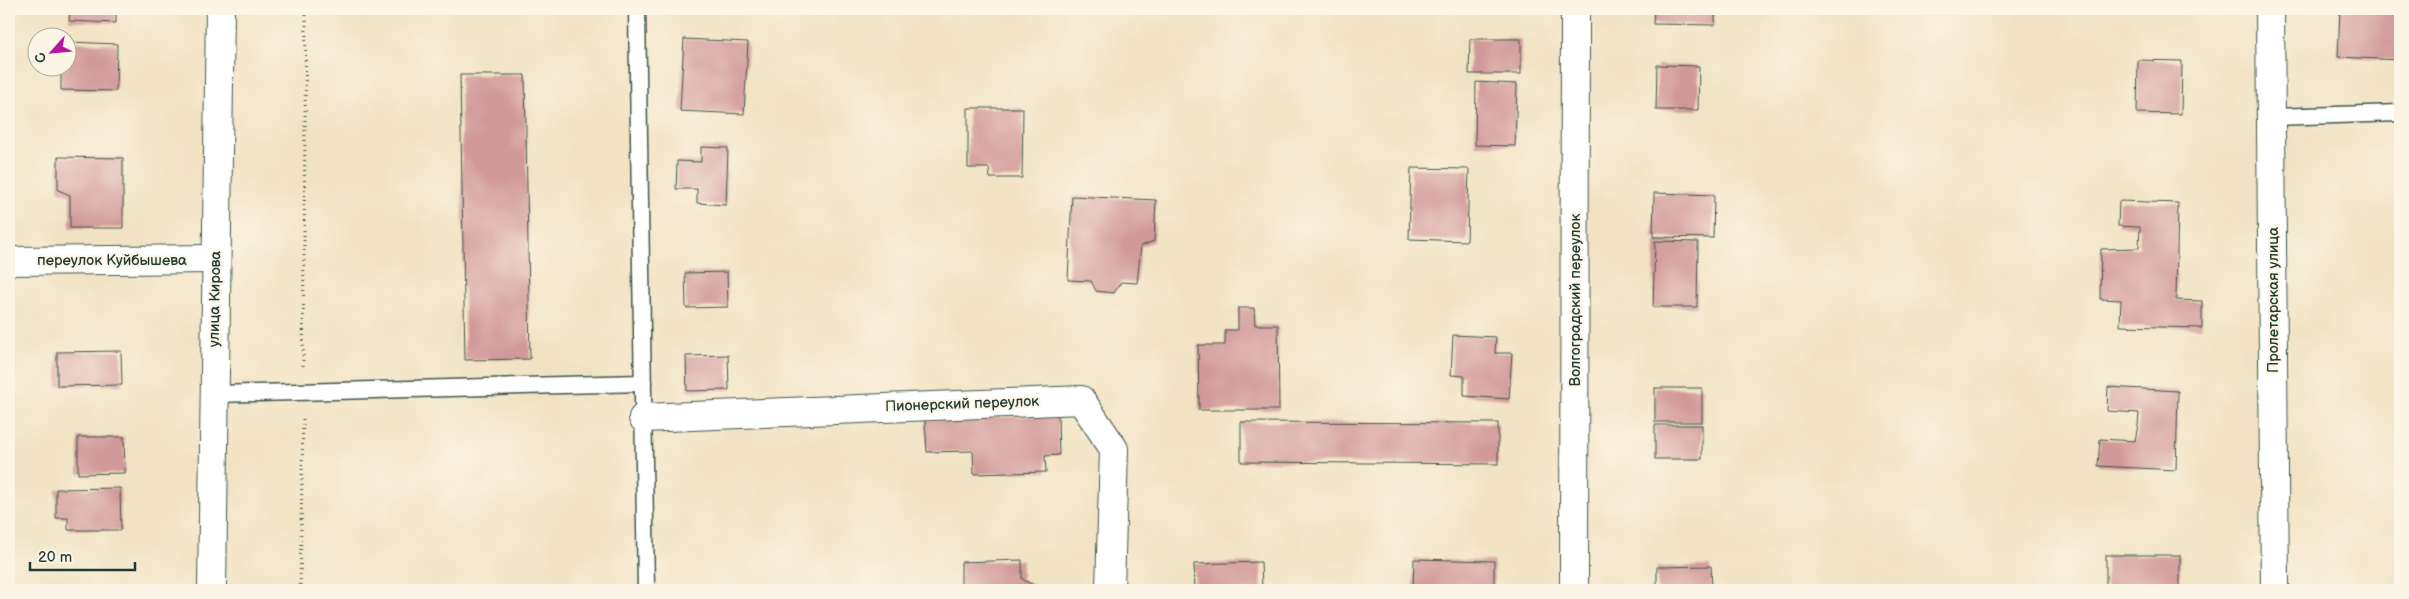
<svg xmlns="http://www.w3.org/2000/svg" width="2409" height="599" viewBox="0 0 2409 599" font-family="'Balsamiq Sans',sans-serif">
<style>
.building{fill:#d19998}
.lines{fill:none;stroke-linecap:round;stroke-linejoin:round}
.lane-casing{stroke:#3e5649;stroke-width:19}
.street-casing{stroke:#3e5649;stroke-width:30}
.secondary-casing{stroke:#3e5649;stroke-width:30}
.path{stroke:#3e5649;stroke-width:3;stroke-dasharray:1 4;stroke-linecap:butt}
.lane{stroke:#fff;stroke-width:16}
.street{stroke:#fff;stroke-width:28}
.secondary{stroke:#fff;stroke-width:28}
.labels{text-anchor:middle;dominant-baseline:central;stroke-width:4;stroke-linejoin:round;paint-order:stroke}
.street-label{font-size:15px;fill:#1f3d34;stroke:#fcf5e5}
</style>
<rect width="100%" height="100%" fill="#fcf5e5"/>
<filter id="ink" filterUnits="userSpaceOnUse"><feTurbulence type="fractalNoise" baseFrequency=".02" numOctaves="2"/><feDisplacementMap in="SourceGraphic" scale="10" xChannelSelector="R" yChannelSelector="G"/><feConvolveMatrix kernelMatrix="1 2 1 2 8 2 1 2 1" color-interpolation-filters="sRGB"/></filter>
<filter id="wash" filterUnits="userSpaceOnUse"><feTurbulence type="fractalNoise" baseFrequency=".0096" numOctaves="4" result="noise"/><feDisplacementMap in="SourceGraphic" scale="20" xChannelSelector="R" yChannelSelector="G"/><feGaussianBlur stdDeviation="1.12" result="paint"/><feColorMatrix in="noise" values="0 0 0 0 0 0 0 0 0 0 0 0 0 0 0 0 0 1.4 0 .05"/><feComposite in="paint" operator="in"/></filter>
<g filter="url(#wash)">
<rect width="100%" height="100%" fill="#f1e2c3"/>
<g id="blocks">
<g class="building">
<path d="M70,9h46v14l-47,-2z"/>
<path d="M1654,9h61v16l-62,-1z"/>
<path d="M2340,9h60v51l-62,-3z"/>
<path d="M684,39l64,3 -4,72 -64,-3z"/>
<path d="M1470,39h51v35h-52z"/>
<path d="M68,42l49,2 -1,47 -55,-1v-22h7z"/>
<path d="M2138,60l44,1 -1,53 -44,-1z"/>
<path d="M1657,65l42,1 -1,44h-42z"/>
<path d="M460,75h65l5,284 -65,1z"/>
<path d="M1476,82l41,2 -2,62 -40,-1z"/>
<path d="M968,108h55l-1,70h-32l-1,-10h-21z"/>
<path d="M701,147l27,1 -2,57 -29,-2v-14h-21l1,-28 24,1z"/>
<path d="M58,157l65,1v70h-53v-33l-12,-5z"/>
<path d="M1411,168l58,1 -2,72 -58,-2z"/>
<path d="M1654,193l60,2 -1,43 -60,-1z"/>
<path d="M1072,196l84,4 -2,41 -13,5 -4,37 -16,-1 -7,11 -18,-2 -5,-10 -23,-1z"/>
<path d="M2119,201l59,2 -2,97 26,1v27l-82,-2 1,-26 -21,-1 1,-50 38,-1 1,-21 -22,-1z"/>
<path d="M1655,241l43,1 -1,65h-44z"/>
<path d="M727,272l1,35 -42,1 -1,-35z"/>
<path d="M1238,308h16l1,17h23l1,85h-80l-1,-65h27v-15h13z"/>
<path d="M1453,335l43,2 -1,16h17l-3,46 -45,-3v-20l-13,-1z"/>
<path d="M121,351l1,34 -65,1v-34z"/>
<path d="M728,355l1,35 -42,1 -1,-35z"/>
<path d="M2108,387l70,4 -2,79 -78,-4 2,-27 35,2 3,-16 1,-12 -32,-2z"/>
<rect x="1655" y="388" width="47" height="34"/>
<path d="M1058,415l1,40 -14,1 1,16 -72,2 -1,-23 -46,1 -2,-32z"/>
<path d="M1241,422l257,1v41l-257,-2z"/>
<rect x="1655" y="425" width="47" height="34"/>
<path d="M78,437h46l1,36 -47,1z"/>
<path d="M120,488l1,42h-53v-12h-12v-29z"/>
<rect x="2106" y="555" width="74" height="35"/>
<path d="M1414,559l80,2v29h-81z"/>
<path d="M1022,560v19l11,6v5h-72v-28z"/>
<path d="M1261,562l1,28h-67l-1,-26z"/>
<path d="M1711,566l1,24h-55v-23z"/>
</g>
</g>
</g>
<g filter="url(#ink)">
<use href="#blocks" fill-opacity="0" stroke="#3e5649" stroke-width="1"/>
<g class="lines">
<defs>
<g id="lane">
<path d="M637,9l9,581"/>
<path d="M2271,117l129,-4"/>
<path d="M214,394l429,-11"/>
</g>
<g id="street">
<path d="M2270,9l5,581"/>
<path d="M9,261l206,-2"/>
<path d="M643,418l438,-18 33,49 -4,141"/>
<path d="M1574,590l1,-581"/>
</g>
<path id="secondary" d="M212,590l8,-581"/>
</defs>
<use href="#lane" class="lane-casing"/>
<use href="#street" class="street-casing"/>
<use href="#secondary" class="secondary-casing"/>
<g class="path">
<path d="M303,366l3,-357"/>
<path d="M300,590l3,-173"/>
</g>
<use href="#lane" class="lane"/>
<use href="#street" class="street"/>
<use href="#secondary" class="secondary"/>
</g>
</g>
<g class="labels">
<g class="street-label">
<text x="112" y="260">переулок Куйбышева</text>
<text transform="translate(215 299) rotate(-89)">улица Кирова</text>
<text transform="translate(1575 300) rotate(-90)">Волгоградский переулок</text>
<text transform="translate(2273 300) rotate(-90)">Пролетарская улица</text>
<text transform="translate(962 404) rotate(-2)">Пионерский переулок</text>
</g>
</g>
<rect width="2409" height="599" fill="none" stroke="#fcf5e5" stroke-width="30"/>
<g transform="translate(52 52) rotate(243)"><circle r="24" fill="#fcf5e5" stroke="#a4ab9e"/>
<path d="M0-4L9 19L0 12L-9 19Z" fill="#b5179e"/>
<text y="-8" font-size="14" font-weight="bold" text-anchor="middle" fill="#1f3d34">С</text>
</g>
<path d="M30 562v8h105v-8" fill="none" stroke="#1f3d34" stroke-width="2.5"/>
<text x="38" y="562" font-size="15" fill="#1f3d34" stroke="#fcf5e5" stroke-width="4" paint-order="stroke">20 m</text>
</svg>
